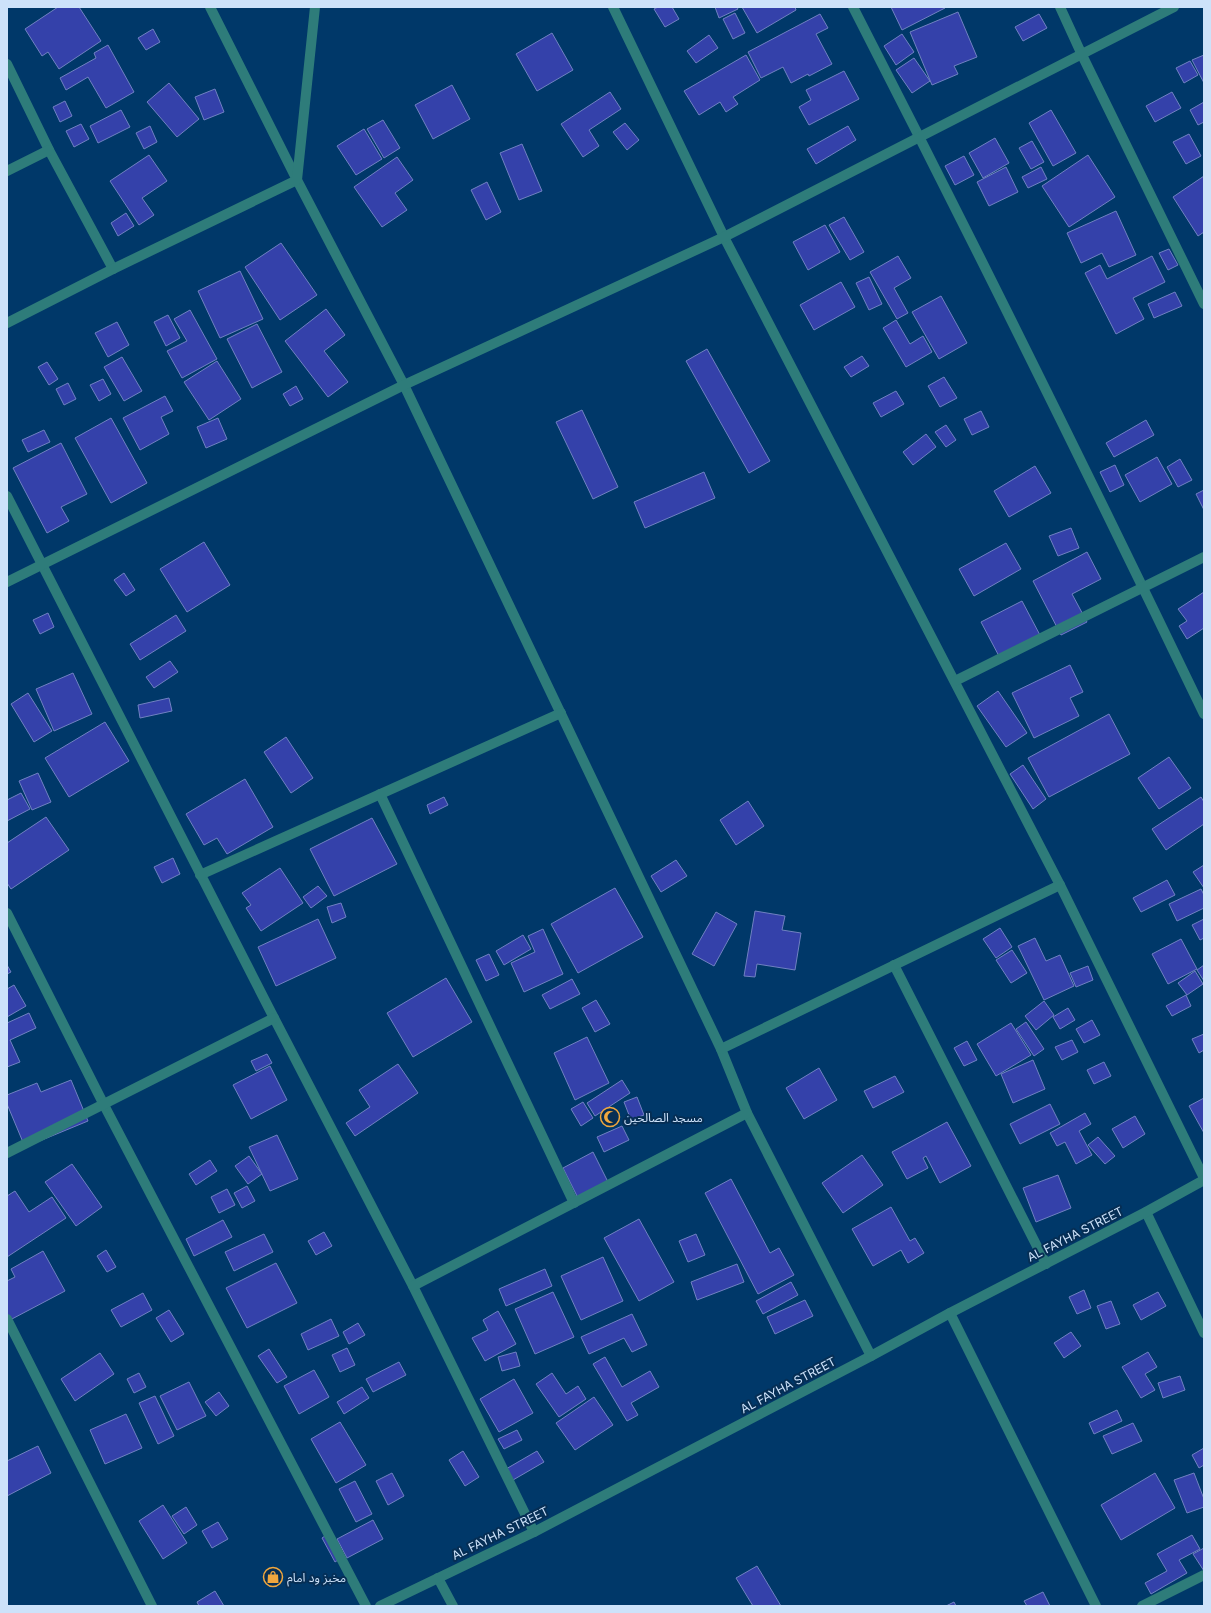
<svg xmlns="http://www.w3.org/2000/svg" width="1211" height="1613" viewBox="0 0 1211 1613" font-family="Inter,'Noto Sans Arabic',sans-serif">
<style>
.building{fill:#3441aa;stroke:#7081c2}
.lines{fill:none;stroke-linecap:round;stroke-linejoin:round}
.minor{stroke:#2e7c7a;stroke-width:10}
.labels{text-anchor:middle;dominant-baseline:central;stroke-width:4;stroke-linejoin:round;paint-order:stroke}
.poi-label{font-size:12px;fill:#cde2fa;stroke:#062e54;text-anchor:start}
.street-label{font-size:12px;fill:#cde2fa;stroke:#062e54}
</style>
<rect width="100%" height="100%" fill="#003869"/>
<g class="building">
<path d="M58,7h21l22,34 -42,28 -11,-17 -6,4 -17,-27z"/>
<path d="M658,7h14l7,12 -14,8 -11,-18z"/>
<path d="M715,7h22l1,2 -19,9z"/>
<path d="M742,7h53l1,3 -39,23z"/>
<path d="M891,7h54v1l-43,22z"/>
<path d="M958,12l19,45 -23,9 4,8 -26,11 -22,-53z"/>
<path d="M735,13l10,20 -12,6 -10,-20z"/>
<path d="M820,14l8,14 -12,6 16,30 -23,12 -1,-2 -17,9 -8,-16 -22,11 -13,-26z"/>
<path d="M1039,14l8,14 -24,13 -8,-14z"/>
<path d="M153,29l7,13 -14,8 -8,-12z"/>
<path d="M552,33l21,37 -36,21 -21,-37z"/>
<path d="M902,34l12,18 -18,13 -12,-19z"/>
<path d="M709,35l9,13 -22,15 -9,-12z"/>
<path d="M108,45l26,47 -28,16 -18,-31 -22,13 -6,-12 36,-20 -2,-5z"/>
<path d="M746,55l14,25 -27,17 5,7 -12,8 -6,-10 -21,13 -15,-24z"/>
<path d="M1204,55v28l-12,-23z"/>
<path d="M914,58l16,23 -18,12 -16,-23z"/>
<path d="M1190,61l8,14 -14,8 -8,-15z"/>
<path d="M844,71l15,28 -50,26 -10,-18 12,-7 -5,-10z"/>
<path d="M169,83l30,36 -22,18 -30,-35z"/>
<path d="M452,85l18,34 -37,20 -18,-34z"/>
<path d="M215,89l9,23 -20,8 -9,-23z"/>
<path d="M610,92l11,17 -32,21 10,16 -16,11 -22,-33z"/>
<path d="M1172,92l9,16 -26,14 -9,-16z"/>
<path d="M65,101l7,15 -12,6 -7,-15z"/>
<path d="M1204,102v20l-6,3 -8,-15z"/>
<path d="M121,110l9,17 -32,16 -8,-17z"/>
<path d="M1051,110l25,43 -23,13 -24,-43z"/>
<path d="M383,120l17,28 -16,10 -17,-29z"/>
<path d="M625,123l14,17 -12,10 -14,-18z"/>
<path d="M81,124l8,15 -15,8 -8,-16z"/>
<path d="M150,126l7,16 -13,7 -8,-16z"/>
<path d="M848,126l8,14 -40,24 -9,-15z"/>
<path d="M364,129l18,30 -26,16 -19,-29z"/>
<path d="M1189,134l12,22 -15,8 -13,-22z"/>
<path d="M995,138l14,25 -26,15 -14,-25z"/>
<path d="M1032,141l12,21 -13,7 -12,-21z"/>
<path d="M522,144l20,47 -23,9 -19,-47z"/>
<path d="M149,155l18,26 -25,17 12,17 -15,10 -29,-44z"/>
<path d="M1088,155l27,42 -46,30 -27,-41z"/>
<path d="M964,156l10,19 -19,10 -10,-19z"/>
<path d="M397,157l16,23 -18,13 12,17 -25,17 -28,-40z"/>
<path d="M1006,167l12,25 -29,14 -12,-24z"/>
<path d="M1041,167l6,12 -19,9 -6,-11z"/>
<path d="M1204,176v56l-6,4 -25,-39z"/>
<path d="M487,182l14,30 -15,8 -15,-30z"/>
<path d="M1116,211l20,44 -27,12 -7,-14 -21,10 -14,-30z"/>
<path d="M126,213l8,13 -16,10 -7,-13z"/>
<path d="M844,217l20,35 -14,8 -21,-35z"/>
<path d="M825,225l15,27 -32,18 -15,-28z"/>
<path d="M281,243l36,52 -37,25 -35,-53z"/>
<path d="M1169,249l9,16 -10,5 -9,-17z"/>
<path d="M898,256l13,22 -17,10 14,25 -11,6 -27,-47z"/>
<path d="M1152,256l13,26 -32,16 11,21 -28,15 -31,-61 15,-8 7,14z"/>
<path d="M240,271l23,48 -43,19 -22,-47z"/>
<path d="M869,277l13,27 -13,6 -13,-27z"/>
<path d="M841,282l14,25 -41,23 -14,-25z"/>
<path d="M1175,292l7,14 -28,12 -6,-14z"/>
<path d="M941,296l26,47 -28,16 -27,-47z"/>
<path d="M326,309l19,26 -21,16 24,31 -20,15 -43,-56z"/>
<path d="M190,310l27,49 -35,19 -15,-27 20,-10 -13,-22z"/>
<path d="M168,315l12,23 -14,8 -12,-24z"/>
<path d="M896,320l14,24 13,-8 9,16 -26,15 -23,-39z"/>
<path d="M117,322l12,23 -21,12 -13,-24z"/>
<path d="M257,324l25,48 -30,16 -25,-49z"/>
<path d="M707,349l63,112 -21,12 -63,-112z"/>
<path d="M862,356l7,10 -18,11 -7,-10z"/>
<path d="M122,357l20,34 -18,10 -20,-34z"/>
<path d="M217,361l24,38 -32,21 -25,-38z"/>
<path d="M47,362l11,17 -9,6 -11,-18z"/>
<path d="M944,377l13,21 -17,9 -12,-21z"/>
<path d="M103,379l8,15 -12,7 -9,-16z"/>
<path d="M68,383l8,16 -12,6 -8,-16z"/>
<path d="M296,386l7,13 -13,7 -7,-12z"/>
<path d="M896,391l8,13 -23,13 -8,-14z"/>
<path d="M165,396l8,15 -12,6 8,17 -29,16 -17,-32z"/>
<path d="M582,410l36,77 -25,12 -37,-77z"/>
<path d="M981,411l8,16 -17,8 -8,-16z"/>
<path d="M111,418l36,65 -36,20 -36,-65z"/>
<path d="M218,418l9,21 -21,9 -9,-21z"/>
<path d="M1146,420l8,15 -40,22 -8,-14z"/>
<path d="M946,425l10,15 -10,7 -11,-15z"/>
<path d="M44,430l6,12 -22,10 -6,-12z"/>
<path d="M926,434l10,13 -23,18 -10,-13z"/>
<path d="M61,443l26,51 -26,13 8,14 -22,12 -34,-65z"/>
<path d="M1157,457l15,27 -32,18 -15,-27z"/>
<path d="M1180,459l12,21 -14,7 -11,-20z"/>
<path d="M1115,465l9,20 -14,7 -10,-20z"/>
<path d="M1035,466l16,27 -42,24 -15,-26z"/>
<path d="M704,472l11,26 -70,30 -11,-26z"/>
<path d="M1204,490v20l-8,-16z"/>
<path d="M1071,528l8,20 -21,8 -9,-20z"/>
<path d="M204,542l26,43 -43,27 -27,-43z"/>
<path d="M1006,543l15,26 -47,27 -15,-27z"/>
<path d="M1087,552l14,27 -29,15 15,28 -26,13 -28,-54z"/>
<path d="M124,573l11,17 -9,6 -12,-16z"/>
<path d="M1204,592v36l-17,11 -8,-13 8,-5 -9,-12z"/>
<path d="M1022,601l19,36 -41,21 -19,-36z"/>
<path d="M48,613l6,14 -14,7 -7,-14z"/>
<path d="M176,615l10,16 -46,29 -10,-16z"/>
<path d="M170,661l8,11 -24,16 -8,-11z"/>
<path d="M1070,665l13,27 -13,6 9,18 -45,22 -22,-45z"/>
<path d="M73,673l19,41 -38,17 -18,-42z"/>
<path d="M998,691l29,42 -21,14 -29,-41z"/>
<path d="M28,693l24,38 -18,11 -23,-38z"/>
<path d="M169,698l3,13 -32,7 -2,-13z"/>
<path d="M1109,714l21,40 -81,43 -21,-39z"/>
<path d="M105,722l24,39 -60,36 -24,-39z"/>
<path d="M286,737l27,41 -22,15 -27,-41z"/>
<path d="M1169,757l22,31 -32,21 -21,-31z"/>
<path d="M1023,765l23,34 -13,10 -23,-35z"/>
<path d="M38,773l13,29 -19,8 -13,-29z"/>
<path d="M245,779l28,48 -46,27 -10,-16 -13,7 -18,-31z"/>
<path d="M21,793l9,16 -23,12v-21z"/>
<path d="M444,797l4,8 -18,9 -3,-9z"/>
<path d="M1201,797l3,5v22l-38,26 -14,-21z"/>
<path d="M748,801l16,25 -28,19 -16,-25z"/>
<path d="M46,817l23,33 -58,39 -4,-6v-40z"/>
<path d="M372,818l25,46 -63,32 -24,-47z"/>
<path d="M173,858l7,16 -18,9 -8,-16z"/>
<path d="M676,860l11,16 -26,16 -10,-16z"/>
<path d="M1204,865v23l-11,-16z"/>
<path d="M280,868l23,35 -42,28 -15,-23 5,-3 -9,-12z"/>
<path d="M1167,880l8,15 -34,17 -8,-14z"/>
<path d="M318,886l9,10 -16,12 -8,-11z"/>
<path d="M615,888l28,49 -65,36 -27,-49z"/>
<path d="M1201,889l3,6v13l-27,13 -8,-17z"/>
<path d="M341,903l5,14 -14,6 -5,-16z"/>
<path d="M755,911l30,5 -3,14 19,3 -6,37 -38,-6 -2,13 -11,-1z"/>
<path d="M716,912l21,12 -23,42 -22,-12z"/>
<path d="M318,919l18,39 -60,28 -18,-39z"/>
<path d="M1204,919v19l-4,2 -8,-15z"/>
<path d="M1000,928l12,19 -16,11 -13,-19z"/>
<path d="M543,929l20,45 -39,18 -13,-29 24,-11 -7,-16z"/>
<path d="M523,935l8,14 -27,16 -8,-14z"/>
<path d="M1035,938l11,23 14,-6 14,31 -30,14 -26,-54z"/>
<path d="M1181,939l16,30 -29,15 -16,-30z"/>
<path d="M1012,950l15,23 -16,10 -15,-23z"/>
<path d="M489,954l10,21 -13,6 -10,-21z"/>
<path d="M7,965l4,7 -4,2z"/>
<path d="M1204,965v16l-7,-11z"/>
<path d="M1088,966l5,14 -17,7 -6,-14z"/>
<path d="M1195,971l8,13 -16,11 -9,-12z"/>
<path d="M446,978l26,44 -59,35 -26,-44z"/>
<path d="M572,979l8,15 -30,15 -8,-14z"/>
<path d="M14,985l12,21 -19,11v-28z"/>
<path d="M1186,995l5,11 -19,10 -6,-10z"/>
<path d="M596,1000l14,24 -15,8 -13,-24z"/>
<path d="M1044,1001l10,14 -18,15 -11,-14z"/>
<path d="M1068,1008l7,12 -15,9 -7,-12z"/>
<path d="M29,1013l7,15 -26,12 10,22 -13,5v-44z"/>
<path d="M1092,1020l8,15 -16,8 -8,-14z"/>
<path d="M1026,1022l18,27 -10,7 -18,-27z"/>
<path d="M1011,1023l20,32 -35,21 -19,-32z"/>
<path d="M1204,1034v16l-5,3 -7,-14z"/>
<path d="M587,1037l22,46 -34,17 -21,-47z"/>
<path d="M1072,1040l6,12 -16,8 -7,-13z"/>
<path d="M967,1041l10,19 -13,6 -10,-18z"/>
<path d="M267,1054l5,9 -16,8 -5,-10z"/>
<path d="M1033,1060l12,29 -32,14 -12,-29z"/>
<path d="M1104,1062l7,14 -17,8 -7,-14z"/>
<path d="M398,1064l20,29 -63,43 -9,-13 24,-16 -11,-17z"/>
<path d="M270,1066l17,34 -36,19 -18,-34z"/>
<path d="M819,1068l18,32 -33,19 -18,-31z"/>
<path d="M895,1076l9,16 -31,16 -9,-17z"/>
<path d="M71,1080l17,41 -63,26 -18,-43v-9l30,-12 4,9z"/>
<path d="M622,1080l8,13 -35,23 -8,-13z"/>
<path d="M637,1097l7,18 -13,5 -7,-18z"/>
<path d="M1204,1098v35l-15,-27z"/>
<path d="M583,1102l10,16 -12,8 -10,-17z"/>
<path d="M1050,1104l10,20 -40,20 -10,-20z"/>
<path d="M1085,1113l6,11 -12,7 13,24 -16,9 -11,-22 -8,4 -7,-13z"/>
<path d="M1135,1116l10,18 -22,14 -11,-19z"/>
<path d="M947,1122l24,44 -31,17 -14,-27 -3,2 5,10 -21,11 -15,-27z"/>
<path d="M622,1126l7,14 -25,12 -7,-15z"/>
<path d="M277,1135l21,44 -28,12 -21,-44z"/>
<path d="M1098,1137l17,19 -10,8 -17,-19z"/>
<path d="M593,1152l15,30 -30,16 -15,-30z"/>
<path d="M862,1155l21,30 -40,28 -21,-30z"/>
<path d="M249,1156l13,18 -14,10 -13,-18z"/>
<path d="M210,1160l7,11 -21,14 -7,-11z"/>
<path d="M72,1164l30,43 -26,19 -31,-44z"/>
<path d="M1058,1175l13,33 -35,14 -13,-34z"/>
<path d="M731,1179l39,74 9,-5 15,27 -36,19 -53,-101z"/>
<path d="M247,1186l8,15 -13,7 -8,-15z"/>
<path d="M227,1189l8,16 -16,8 -8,-16z"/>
<path d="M15,1191l14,21 23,-15 14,21 -59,39v-61z"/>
<path d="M891,1207l19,34 5,-3 9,15 -16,10 -7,-13 -28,16 -21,-37z"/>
<path d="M639,1219l35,63 -35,19 -35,-63z"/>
<path d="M223,1220l9,17 -38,19 -8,-17z"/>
<path d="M324,1232l8,14 -16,9 -8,-14z"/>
<path d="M264,1234l9,18 -39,19 -9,-19z"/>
<path d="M696,1234l9,21 -17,7 -9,-21z"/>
<path d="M106,1250l10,17 -9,5 -10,-16z"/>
<path d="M43,1251l22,40 -55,29 -3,-5v-34l8,-4 -4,-8z"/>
<path d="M603,1257l20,44 -42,19 -20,-44z"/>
<path d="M276,1263l21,40 -50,25 -21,-40z"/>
<path d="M737,1264l7,18 -47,18 -6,-18z"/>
<path d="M545,1269l7,17 -46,20 -7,-17z"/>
<path d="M791,1282l7,13 -35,19 -7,-13z"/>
<path d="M1084,1290l7,18 -14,6 -8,-17z"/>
<path d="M553,1292l21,45 -39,17 -20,-45z"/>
<path d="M1158,1292l8,14 -25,14 -8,-15z"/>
<path d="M143,1293l9,17 -31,17 -10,-17z"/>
<path d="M805,1300l8,16 -38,18 -8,-17z"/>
<path d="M1111,1301l9,23 -14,5 -9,-23z"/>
<path d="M169,1310l15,24 -13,8 -15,-24z"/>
<path d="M498,1311l18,33 -31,17 -13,-23 16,-8 -5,-10z"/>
<path d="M632,1314l15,31 -15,7 -8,-14 -35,16 -8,-17z"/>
<path d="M331,1319l8,17 -31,14 -7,-16z"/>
<path d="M358,1323l7,12 -16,9 -6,-12z"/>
<path d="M1071,1332l10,14 -17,12 -10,-15z"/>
<path d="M347,1348l8,17 -15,7 -8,-17z"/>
<path d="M269,1349l18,28 -10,6 -19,-27z"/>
<path d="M516,1352l4,14 -18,5 -4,-14z"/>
<path d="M1148,1352l9,15 -12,7 10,16 -14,8 -19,-31z"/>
<path d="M100,1353l14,21 -39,27 -14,-22z"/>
<path d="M605,1357l17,30 28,-16 9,16 -28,16 7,12 -11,6 -34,-57z"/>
<path d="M399,1362l7,13 -33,17 -7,-13z"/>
<path d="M314,1370l15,27 -30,17 -15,-28z"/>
<path d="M139,1373l7,14 -12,6 -7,-14z"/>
<path d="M552,1373l14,21 12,-8 8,13 -27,18 -23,-33z"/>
<path d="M1180,1376l5,14 -22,8 -5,-15z"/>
<path d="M514,1379l19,34 -34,19 -19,-33z"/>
<path d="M189,1382l17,34 -29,14 -17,-34z"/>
<path d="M362,1387l7,11 -25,16 -7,-12z"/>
<path d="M219,1392l10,14 -13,10 -11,-14z"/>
<path d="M155,1396l19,40 -16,8 -19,-41z"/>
<path d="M594,1397l19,28 -38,25 -19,-27z"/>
<path d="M1117,1410l5,11 -28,13 -5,-11z"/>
<path d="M126,1414l16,34 -37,16 -15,-34z"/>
<path d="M340,1422l26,43 -30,18 -25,-44z"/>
<path d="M1133,1423l9,18 -30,13 -9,-18z"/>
<path d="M517,1430l5,10 -18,9 -6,-10z"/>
<path d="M38,1446l13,27 -44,23v-35z"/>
<path d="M1204,1448v17l-5,3 -7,-13z"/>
<path d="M463,1451l16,26 -14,9 -16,-26z"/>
<path d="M537,1451l7,11 -31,18 -7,-11z"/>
<path d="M392,1473l12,23 -16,9 -12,-24z"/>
<path d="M1155,1473l20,35 -54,32 -20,-35z"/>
<path d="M1194,1473l10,26v8l-17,6 -13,-33z"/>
<path d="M355,1481l17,33 -16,8 -17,-33z"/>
<path d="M163,1505l24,38 -24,16 -24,-38z"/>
<path d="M186,1507l11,18 -13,9 -12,-18z"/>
<path d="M373,1520l10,19 -36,19 -10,-19z"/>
<path d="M218,1522l10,17 -16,9 -10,-17z"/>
<path d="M331,1532l13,24 -9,6 -13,-24z"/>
<path d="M1192,1535l8,14 -21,11 8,13 -36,21 -6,-11 22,-12 -10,-17z"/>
<path d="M1204,1548v23l-11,-17z"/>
<path d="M757,1566l24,40h-28l-17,-28z"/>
<path d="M215,1591l9,15h-25l-2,-4z"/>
<path d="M1043,1592l7,14h-23l-3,-5z"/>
<path d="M954,1602l2,4h-10z"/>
</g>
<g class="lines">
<g class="minor">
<path d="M210,7l87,173 107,205 317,664 26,64 124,243"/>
<path d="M613,7l111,230 336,648 144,293"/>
<path d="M853,7c120,234 237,470 351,707"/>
<path d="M1060,7l22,48 122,249"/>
<path d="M7,64l42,86 64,119"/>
<path d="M7,171l42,-21"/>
<path d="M7,323l106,-54 184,-89 18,-173"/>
<path d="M7,496l267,522 139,268 121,246"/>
<path d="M7,582l397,-197 320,-148 450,-230"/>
<path d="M955,681l249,-124"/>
<path d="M380,794l194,409"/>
<path d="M200,875l361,-162"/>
<path d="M7,913l97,192 262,501"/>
<path d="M894,965l152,299"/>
<path d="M721,1049l339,-164"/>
<path d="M7,1153l267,-135"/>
<path d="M1146,1212l58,121"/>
<path d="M413,1286l334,-173"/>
<path d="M950,1313l146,293"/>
<path d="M7,1319l145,287"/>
<path d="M438,1578l15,28"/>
<path d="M380,1606l154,-74 337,-176 79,-43 196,-101 58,-32"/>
<path d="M1142,1606l62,-31"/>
</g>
</g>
<defs>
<symbol id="mosque-ring" viewBox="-11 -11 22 22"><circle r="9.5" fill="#062e54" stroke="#f0a73e" stroke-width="1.5"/><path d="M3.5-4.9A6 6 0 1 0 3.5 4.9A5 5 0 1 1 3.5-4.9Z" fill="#f0a73e"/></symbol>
<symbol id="shop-ring" viewBox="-11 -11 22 22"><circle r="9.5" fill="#062e54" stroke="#f0a73e" stroke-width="1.5"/><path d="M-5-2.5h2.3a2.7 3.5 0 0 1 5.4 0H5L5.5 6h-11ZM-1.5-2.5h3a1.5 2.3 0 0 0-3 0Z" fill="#f0a73e"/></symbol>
</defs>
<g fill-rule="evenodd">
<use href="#mosque-ring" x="599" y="1106" width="22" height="22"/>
<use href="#shop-ring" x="262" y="1566" width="22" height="22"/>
</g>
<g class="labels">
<g class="poi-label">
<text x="624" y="1117">مسجد الصالحين</text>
<text x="287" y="1577">مخبز ود امام</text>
</g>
<g class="street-label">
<text transform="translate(1075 1234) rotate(-27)">AL FAYHA STREET</text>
<text transform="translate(788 1385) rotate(-28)">AL FAYHA STREET</text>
<text transform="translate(500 1533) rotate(-26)">AL FAYHA STREET</text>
</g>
</g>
<rect width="1211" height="1613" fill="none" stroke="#cde2fa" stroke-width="16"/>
</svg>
